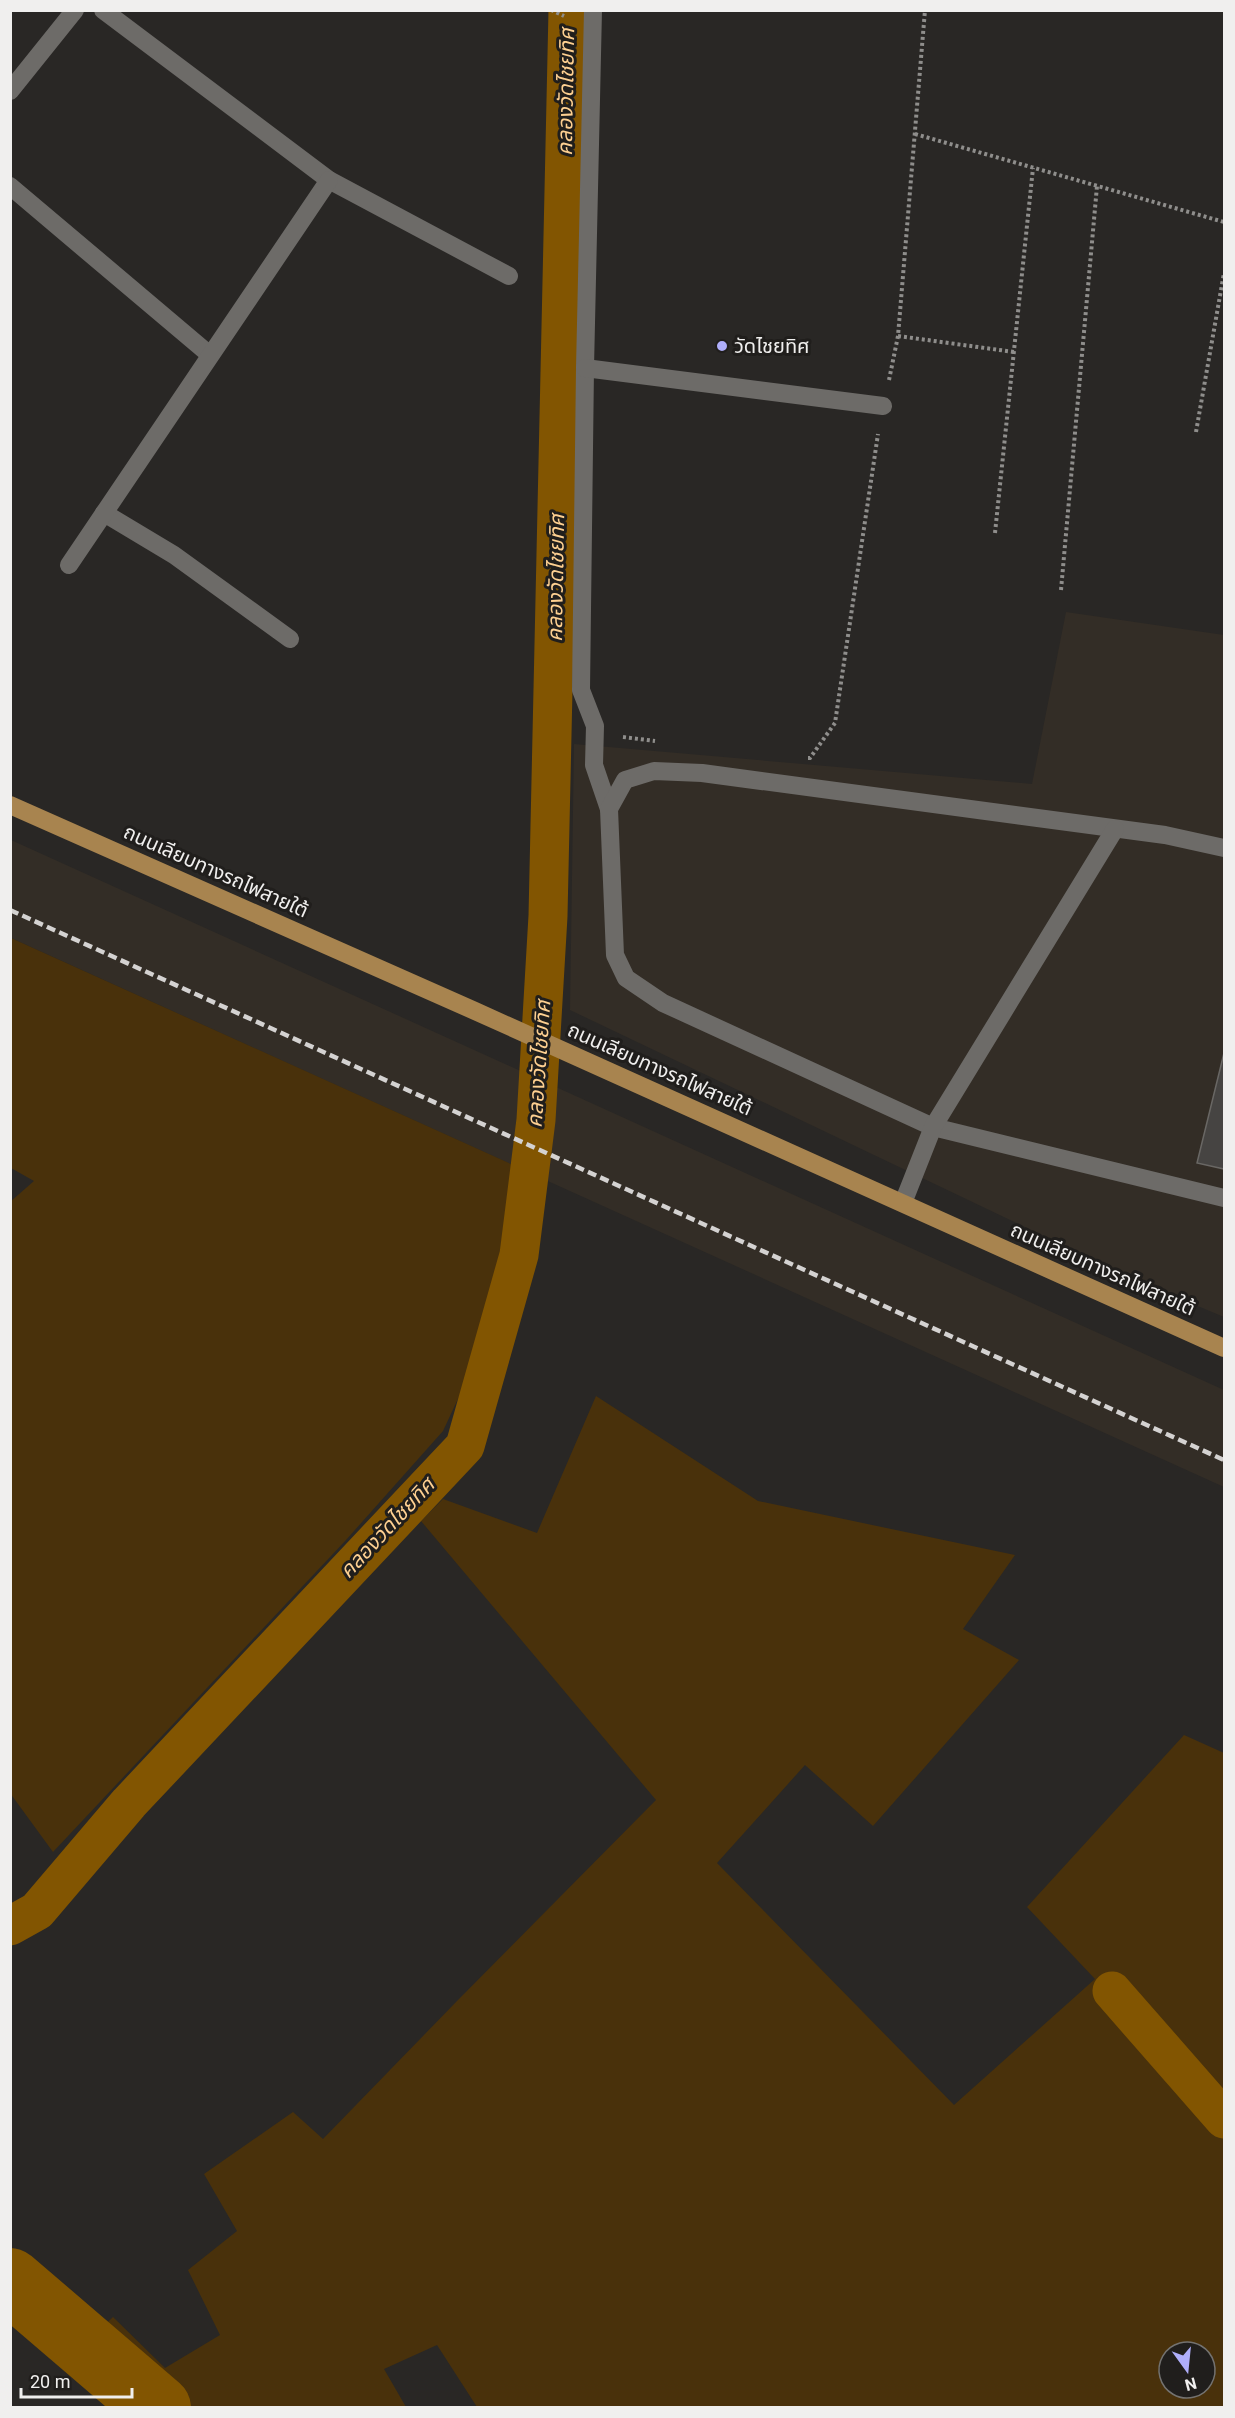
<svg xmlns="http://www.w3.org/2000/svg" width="1235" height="2418" viewBox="0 0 1235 2418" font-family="Roboto,'Noto Sans Thai',sans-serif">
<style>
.built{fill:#332d26}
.green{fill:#49310b;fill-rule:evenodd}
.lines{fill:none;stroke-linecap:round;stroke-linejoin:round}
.canal{stroke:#825501;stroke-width:39}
.river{stroke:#825501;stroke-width:66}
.building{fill:#464442;stroke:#696764;stroke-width:1.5}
.path{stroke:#8f8e8c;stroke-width:4;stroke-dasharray:3 3;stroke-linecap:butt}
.minor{stroke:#6d6b68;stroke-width:18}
.major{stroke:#a8844f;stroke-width:18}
.rail{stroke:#d4d2d1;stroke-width:4.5;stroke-dasharray:9 4.5;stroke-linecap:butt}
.poi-dot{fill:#afaefa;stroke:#201e1c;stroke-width:2}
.labels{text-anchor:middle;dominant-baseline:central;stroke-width:6;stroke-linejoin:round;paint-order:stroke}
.poi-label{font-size:20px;fill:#f0efee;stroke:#201e1c;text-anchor:start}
.street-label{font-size:20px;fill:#f0efee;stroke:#201e1c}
.water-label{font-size:21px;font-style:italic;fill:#fed091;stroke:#201e1c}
</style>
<rect width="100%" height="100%" fill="#292725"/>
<g class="built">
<path d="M1066,612l158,23v682l-86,-36 -568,-271 4,-266 458,40z"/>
<path d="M11,840l1213,550v97l-1213,-549z"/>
</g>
<g class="green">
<path d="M11,938l511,231 -46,191 -33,71 -97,109 -293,312 -43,-59v-591l24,-21 -23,-13z"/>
<path d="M596,1396l162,105 257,54 -52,74 56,31 -146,166 -68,-61 -88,98 237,242 141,-126 -68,-72 157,-172 40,18v654h-747l-40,-62 -53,24 22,38 -279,1 -54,-52 40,-39 52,51 55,-33 -32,-65 49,-39 -33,-57 89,-62 30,27 134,-138 199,-201 -235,-279 22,-22 94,34zM1169,2352h36v36h-36z"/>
</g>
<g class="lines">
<g class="canal">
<path d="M10,1926l27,-15 92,-108 336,-357 54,-191 17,-135 12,-204 20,-906"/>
<path d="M1112,1991l112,128"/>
</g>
<path class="river" d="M10,2281l148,127"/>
</g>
<path class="building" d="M1224,1053v116l-27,-6z"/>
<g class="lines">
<g class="path">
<path d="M551,10l13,6"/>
<path d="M915,134l309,88"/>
<path d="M898,336l116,16"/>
<path d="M889,380l9,-44 27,-326"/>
<path d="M1196,432l28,-159"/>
<path d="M995,533l38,-365"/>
<path d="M1061,590l36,-404"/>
<path d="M623,737l32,4"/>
<path d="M808,758h2l25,-35 43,-289"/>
</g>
<g class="minor">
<path d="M103,10l226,170 180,96"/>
<path d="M593,10l-8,358 -4,322 14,36 -1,39 15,44"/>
<path d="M10,91l65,-81"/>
<path d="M10,186l200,169"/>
<path d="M585,368l298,38"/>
<path d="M104,513l70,42 116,84"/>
<path d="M69,565l260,-385"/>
<path d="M1224,848l-59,-13 -463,-62 -48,-2 -29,9 -16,29 6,146 11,23 37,25 270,124 291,71"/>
<path d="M903,1203l30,-76 182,-298"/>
</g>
<path class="major" d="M10,805l465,206 749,337"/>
<path class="rail" d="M10,910l1214,550"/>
</g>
<circle class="poi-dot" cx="722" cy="346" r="6"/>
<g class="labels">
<g class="poi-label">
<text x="734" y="346">วัดไชยทิศ</text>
</g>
<g class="street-label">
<text transform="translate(216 871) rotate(24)">ถนนเลียบทางรถไฟสายใต้</text>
<text transform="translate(660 1069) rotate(24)">ถนนเลียบทางรถไฟสายใต้</text>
<text transform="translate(1103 1269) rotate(24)">ถนนเลียบทางรถไฟสายใต้</text>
</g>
<g class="water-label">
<text transform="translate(566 92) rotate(-89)">คลองวัดไชยทิศ</text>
<text transform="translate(556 578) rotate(-89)">คลองวัดไชยทิศ</text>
<text transform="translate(539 1064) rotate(-86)">คลองวัดไชยทิศ</text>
<text transform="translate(387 1528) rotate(-47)">คลองวัดไชยทิศ</text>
</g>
</g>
<rect width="1235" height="2418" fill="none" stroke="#f0efee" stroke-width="24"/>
<g transform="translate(1187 2370) rotate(165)"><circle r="28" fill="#201e1c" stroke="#737270" stroke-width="1.5"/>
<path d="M0-4.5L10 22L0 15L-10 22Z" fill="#afaefa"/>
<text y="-9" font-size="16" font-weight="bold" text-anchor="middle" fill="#f0efee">N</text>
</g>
<path d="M21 2388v9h111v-9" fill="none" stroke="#f0efee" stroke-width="3"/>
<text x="30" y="2388" font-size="18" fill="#f0efee" stroke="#201e1c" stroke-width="4.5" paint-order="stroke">20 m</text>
</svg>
